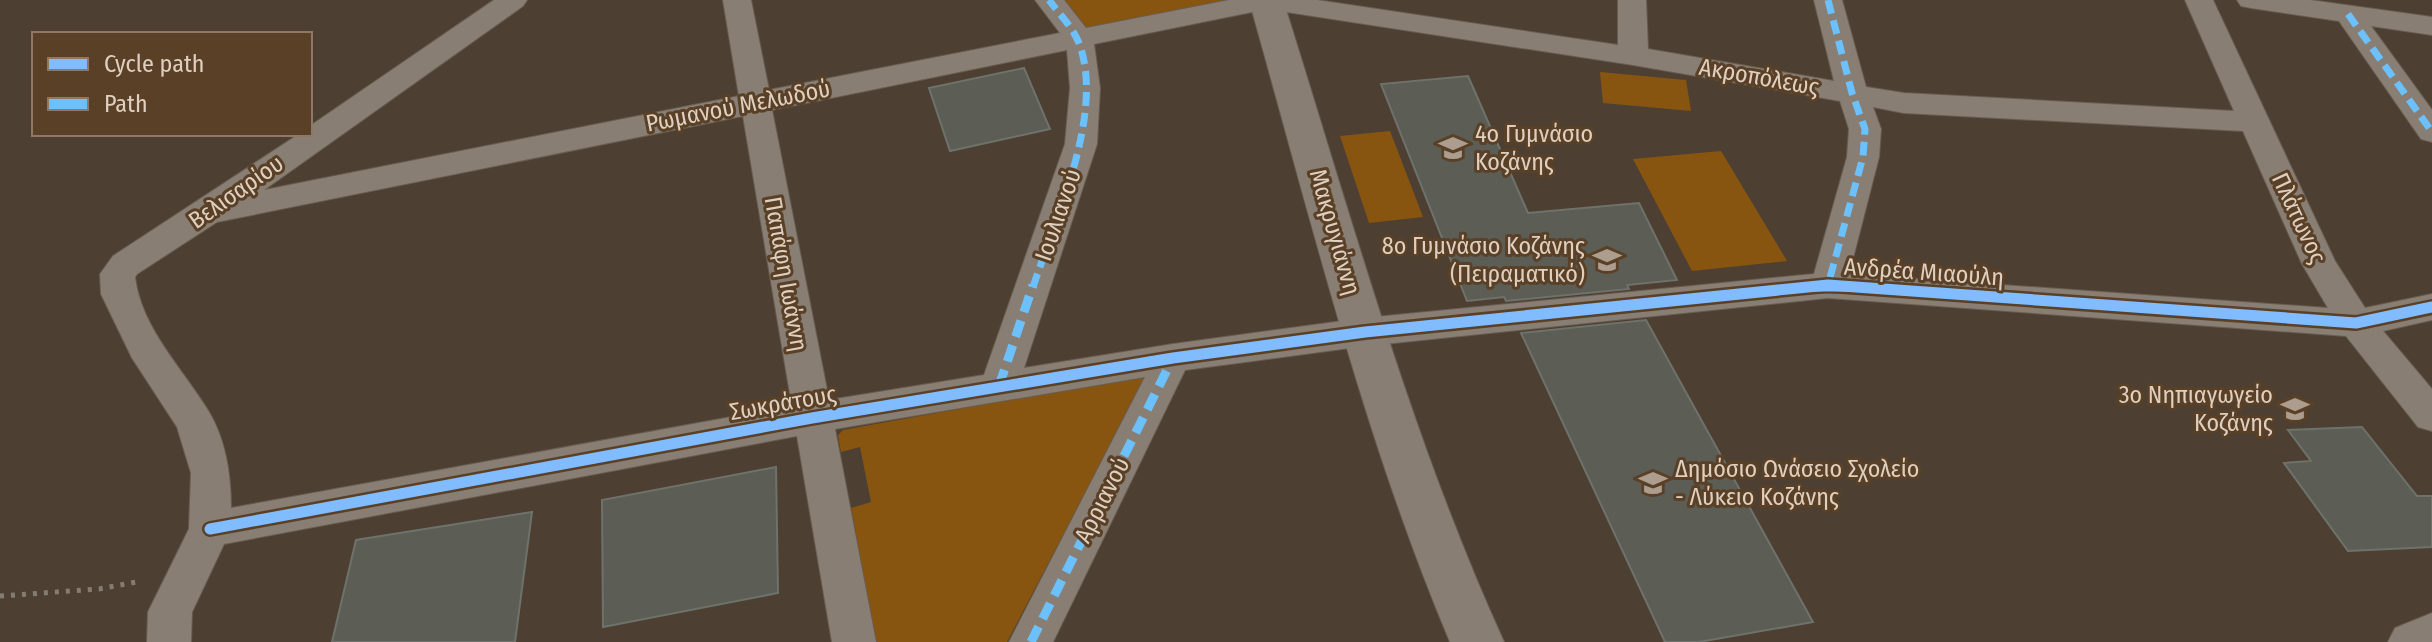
<svg xmlns="http://www.w3.org/2000/svg" width="2432" height="642" viewBox="0 0 2432 642" font-family="'Fira Sans Condensed',sans-serif">
<style>
.green{fill:#875510}
.building{fill:#5c5d55;stroke:#6e726b;stroke-width:2}
.lines{fill:none;stroke-linecap:round;stroke-linejoin:round}
.street-casing{stroke:#695d51;stroke-width:2}
.secondary-casing{stroke:#695d51;stroke-width:2}
.path{stroke:#857c71;stroke-width:5;stroke-dasharray:4 7;stroke-linecap:butt}
.street{fill:#887e73;fill-rule:evenodd}
.secondary{fill:#887e73;fill-rule:evenodd}
.quiet-far1{stroke:#6cc0fc;stroke-width:7;stroke-dasharray:14 7;stroke-linecap:butt}
.quiet{stroke:#6cc0fc;stroke-width:9;stroke-dasharray:17 9;stroke-linecap:butt}
.cycleway-far1-casing{stroke:#594026;stroke-width:13}
.cycleway-casing{stroke:#594026;stroke-width:16}
.cycleway-far1{stroke:#80bcff;stroke-width:9}
.cycleway{stroke:#80bcff;stroke-width:11}
.labels{text-anchor:middle;dominant-baseline:central;stroke-width:6;stroke-linejoin:round;paint-order:stroke}
.street-label{font-size:24px;fill:#dfcfc0;stroke:#594026}
.poi-label{font-size:24px;fill:#dfcfc0;stroke:#594026;text-anchor:start}
</style>
<rect width="100%" height="100%" fill="#4d4032"/>
<g class="green">
<path d="M1062,0h164l-142,29z"/>
<path d="M1600,72l86,8 5,31 -88,-8z"/>
<path d="M1390,131l33,86 -54,6 -29,-87z"/>
<path d="M1721,151l66,110 -95,10 -59,-112z"/>
<path d="M1140,376l5,3 -138,263h-131l-25,-134 20,-6 -11,-55 -19,5 -3,-17 5,-5z"/>
</g>
<g class="building">
<path d="M1024,68l26,61 -100,22 -21,-63z"/>
<path d="M1468,76l60,137 111,-10 38,77 -50,5 2,4 -123,12 -2,-4 -37,4 -86,-217z"/>
<path d="M1646,320l167,302 -114,20h-34l-144,-309z"/>
<path d="M2362,427l55,69h15v51l-84,4 -64,-88 27,-2 -23,-31z"/>
<path d="M776,467l2,126 -175,34 -1,-127z"/>
<path d="M532,512l-17,130h-183l24,-102z"/>
</g>
<g class="lines">
<defs>
<g id="street">
<path d="M494,0h33l-4,6 -259,184 475,-94 -16,-96h28l18,90 291,-57 -25,-33h29l22,28 143,-28h88l301,45v-45h28l2,49 186,32 -20,-81h28l24,87 38,6 330,18 -49,-111h28l122,261 30,47 67,-14v26l-49,11 49,58v42l-14,-4 -72,-91 -518,-38 -463,48 -180,24 -132,272h-44l136,-265 -310,52 41,213h-44l-35,-206 -573,108 -32,68 -1,30h-44l1,-30 41,-83 2,-56 -14,-46 -45,-69 -31,-64 -1,-20 13,-18 186,-122h11v-8zM1267,9l366,56 207,36 9,28 -2,28 -33,117 -449,44 -192,26 -149,24 73,-224 3,-56 -6,-44zM1067,50l3,38 -5,56 -81,231 -155,25 -57,-290zM1873,107l31,6 339,18 59,133 26,44 -479,-34 30,-117 2,-28zM743,116l49,290 -561,102c0,-33 -5,-67 -22,-96 -26,-43 -68,-84 -74,-135l2,-3 80,-52z"/>
<path d="M2237,0h73l122,17v18l-61,-9 61,84v32l-11,-3 -82,-118 -88,-13 -10,-2z"/>
<path d="M2432,613v29h-44l7,-14z"/>
</g>
<path id="secondary" d="M1249,0h34c68,215 127,436 221,642h-54c-87,-206 -140,-427 -201,-642z"/>
</defs>
<use href="#street" class="street-casing"/>
<use href="#secondary" class="secondary-casing"/>
<path class="path" d="M0,596l99,-7 43,-8"/>
<use href="#street" class="street"/>
<use href="#secondary" class="secondary"/>
<g class="quiet-far1">
<path d="M1828,0l24,93 13,36 -2,28 -35,128"/>
<path d="M2348,14l84,118"/>
<path d="M1033,287c22,-67 71,-172 47,-241 -6,-18 -20,-31 -31,-46"/>
</g>
<g class="quiet">
<path d="M999,386l34,-101"/>
<path d="M1031,642l142,-284"/>
</g>
<defs>
<path id="cycleway-far1" d="M1811,287h41"/>
<path id="cycleway" d="M210,529l602,-111 361,-60 192,-26 463,-47 528,38 76,-16"/>
</defs>
<use href="#cycleway-far1" class="cycleway-far1-casing"/>
<use href="#cycleway" class="cycleway-casing"/>
<use href="#cycleway-far1" class="cycleway-far1"/>
<use href="#cycleway" class="cycleway"/>
</g>
<defs>
<symbol id="school-bare" viewBox="-9 -9 18 18"><path d="M0-5L7-2L0 1L-7-2ZM-4 1L0 2.5L4 1V4Q0 6-4 4Z" fill="#ac9d8e" stroke="#594026" stroke-width="2.5" paint-order="stroke"/></symbol>
</defs>
<g fill-rule="evenodd">
<use href="#school-bare" x="1433" y="128" width="40" height="40"/>
<use href="#school-bare" x="1587" y="240" width="40" height="40"/>
<use href="#school-bare" x="2275" y="389" width="40" height="40"/>
<use href="#school-bare" x="1633" y="463" width="40" height="40"/>
</g>
<g class="labels">
<g class="street-label">
<text transform="translate(1759 77) rotate(10)">Ακροπόλεως</text>
<text transform="translate(738 106) rotate(-11)">Ρωμανού Μελωδού</text>
<text transform="translate(236 192) rotate(-35)">Βελισαρίου</text>
<text transform="translate(1058 215) rotate(-71)">Ιουλιανού</text>
<text transform="translate(2299 218) rotate(65)">Πλάτωνος</text>
<text transform="translate(1335 232) rotate(74)">Μακρυγιάννη</text>
<text transform="translate(1924 272) rotate(4)">Ανδρέα Μιαούλη</text>
<text transform="translate(786 274) rotate(80)">Παπάφη Ιωάννη</text>
<text transform="translate(783 403) rotate(-10)">Σωκράτους</text>
<text transform="translate(1102 500) rotate(-63)">Αρριανού</text>
</g>
<g class="poi-label">
<text x="1475" y="134">4ο Γυμνάσιο<tspan x="1475" dy="28">Κοζάνης</tspan></text>
<text x="1585" y="246" text-anchor="end">8ο Γυμνάσιο Κοζάνης<tspan x="1585" dy="28">(Πειραματικό)</tspan></text>
<text x="2273" y="395" text-anchor="end">3ο Νηπιαγωγείο<tspan x="2273" dy="28">Κοζάνης</tspan></text>
<text x="1675" y="469">Δημόσιο Ωνάσειο Σχολείο<tspan x="1675" dy="28">- Λύκειο Κοζάνης</tspan></text>
</g>
</g>
<rect x="32" y="32" width="280" height="104" fill="#594026" stroke="#8f7964" stroke-width="2"/>
<rect x="48" y="58" width="40" height="12" fill="#80bcff" stroke="#8f7964" stroke-width="2"/>
<text x="104" y="72" font-size="24" fill="#dfcfc0">Cycle path</text>
<rect x="48" y="98" width="40" height="12" fill="#6cc0fc" stroke="#8f7964" stroke-width="2"/>
<text x="104" y="112" font-size="24" fill="#dfcfc0">Path</text>
</svg>
